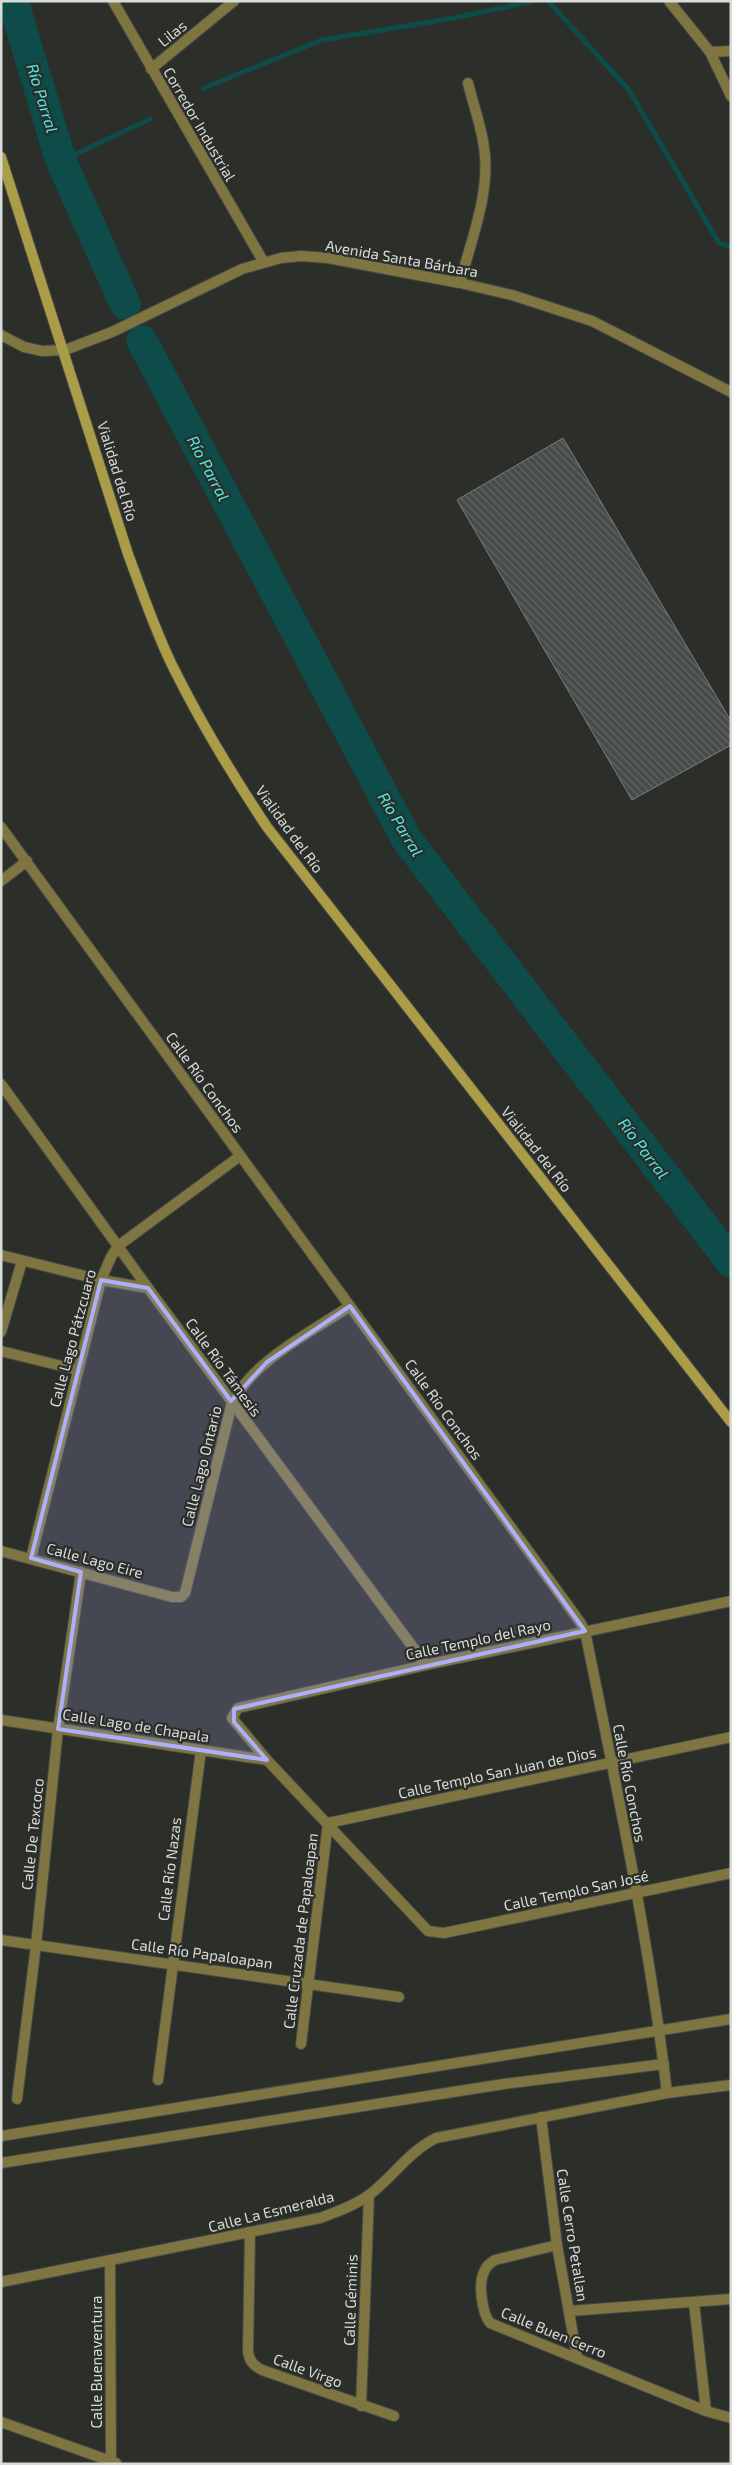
<svg xmlns="http://www.w3.org/2000/svg" width="732" height="2465" viewBox="0 0 732 2465" font-family="'Exo 2',sans-serif">
<style>
.lines{fill:none;stroke-linecap:round;stroke-linejoin:round}
.stream{stroke:#0e4c4a;stroke-width:5}
.river{stroke:#0e4c4a;stroke-width:31}
.building{fill:url(#building-back-hatch);stroke:#7a7f7c}
.street-casing{stroke:#484a46;stroke-width:12}
.secondary-casing{stroke:#484a46;stroke-width:12}
.street{stroke:#7e7541;stroke-width:10}
.secondary{stroke:#ab9d47;stroke-width:10}
.marked{fill:#acaffb;fill-opacity:0.2;stroke:#acaffb;stroke-width:4;stroke-linejoin:round}
.labels{text-anchor:middle;dominant-baseline:central;stroke-width:4.5;stroke-linejoin:round;paint-order:stroke}
.street-label{font-size:15px;fill:#d9dbd8;stroke:#2c2e2a}
.water-label{font-size:16px;font-style:italic;fill:#4eece5;stroke:#2c2e2a}
</style>
<defs>
<pattern id="building-back-hatch" width="6" height="6" patternUnits="userSpaceOnUse" patternTransform="scale(1.25)"><rect width="6" height="6" fill="#474b49"/><path d="M-1 5l2 2M0 0l6 6M5-1l2 2" fill="none" stroke="#616462"/></pattern>
</defs>
<rect width="100%" height="100%" fill="#2c2e2a"/>
<g class="lines">
<g class="stream">
<path d="M548,1l81,89 90,153 12,4"/>
<path d="M204,88l118,-48 132,-22 79,-17"/>
<path d="M61,161l89,-42"/>
</g>
<g class="river">
<path d="M13,1l48,160 64,143"/>
<path d="M142,341l265,499 324,422"/>
</g>
</g>
<path class="building" d="M563,438l168,283v24l-99,55 -175,-300z"/>
<g class="lines">
<defs>
<g id="street">
<path d="M113,1l150,260"/>
<path d="M669,1l41,51 21,44"/>
<path d="M710,52l21,-1"/>
<path d="M151,69l83,-68"/>
<path d="M460,283c11,-43 31,-91 24,-136 -3,-22 -11,-43 -16,-64"/>
<path d="M1,335l23,12 18,4 23,-1 47,-18 130,-63 39,-11 20,-2 27,2 132,25 52,12 80,26 139,71"/>
<path d="M1,827l579,795 5,9c31,154 64,307 82,462"/>
<path d="M1,881l26,-20"/>
<path d="M1,1084l147,204 278,377"/>
<path d="M1,1255l100,25 47,8"/>
<path d="M1,1332l21,-71"/>
<path d="M1,1351l77,19"/>
<path d="M1,1551l171,46h9l4,-4 47,-190c23,-44 78,-70 118,-97"/>
<path d="M31,1558l70,-278 10,-23 7,-11 122,-90"/>
<path d="M731,1601l-305,64 -188,43 -6,10 35,42 161,171 16,2 287,-60"/>
<path d="M1,1720l266,40"/>
<path d="M1,1940l398,57"/>
<path d="M301,2044l27,-221 403,-86"/>
<path d="M158,2080l43,-330"/>
<path d="M17,2099l19,-154 22,-216 23,-157"/>
<path d="M541,2117l16,128 20,112"/>
<path d="M1,2136l730,-117"/>
<path d="M1,2163l503,-79 160,-20"/>
<path d="M250,2233l-2,118c1,10 5,14 14,19l132,46"/>
<path d="M557,2245l-62,15c-5,3 -9,6 -11,12 -6,12 -2,41 6,51l216,88 25,7"/>
<path d="M110,2262l1,199"/>
<path d="M1,2282l319,-64c16,-6 34,-12 49,-23 24,-18 39,-43 67,-57l231,-45 64,-8"/>
<path d="M694,2303l12,108"/>
<path d="M569,2311l162,-12"/>
<path d="M361,2406l8,-211"/>
<path d="M1,2422l115,41"/>
</g>
<path id="secondary" d="M1,157l127,397c15,40 28,80 47,117 27,54 58,105 92,156l464,595"/>
</defs>
<use href="#street" class="street-casing"/>
<use href="#secondary" class="secondary-casing"/>
<use href="#street" class="street"/>
<use href="#secondary" class="secondary"/>
</g>
<path class="marked" d="M101,1280l47,8 83,113 36,-39 83,-56 235,325 -351,78v13l33,38 -209,-31 23,-157 -50,-14z"/>
<g class="labels">
<g class="street-label">
<text transform="translate(172 33) rotate(-39)">Lilas</text>
<text transform="translate(200 124) rotate(60)">Corredor Industrial</text>
<text transform="translate(402 258) rotate(10)">Avenida Santa Bárbara</text>
<text transform="translate(118 471) rotate(73)">Vialidad del Río</text>
<text transform="translate(290 829) rotate(54)">Vialidad del Río</text>
<text transform="translate(205 1082) rotate(54)">Calle Río Conchos</text>
<text transform="translate(537 1149) rotate(52)">Vialidad del Río</text>
<text transform="translate(72 1338) rotate(-75)">Calle Lago Pátzcuaro</text>
<text transform="translate(224 1367) rotate(54)">Calle Río Támesis</text>
<text transform="translate(444 1409) rotate(54)">Calle Río Conchos</text>
<text transform="translate(201 1466) rotate(-76)">Calle Lago Ontario</text>
<text transform="translate(95 1560) rotate(15)">Calle Lago Eire</text>
<text transform="translate(478 1639) rotate(-12)">Calle Templo del Rayo</text>
<text transform="translate(136 1725) rotate(9)">Calle Lago de Chapala</text>
<text transform="translate(497 1772) rotate(-12)">Calle Templo San Juan de Dios</text>
<text transform="translate(630 1783) rotate(79)">Calle Río Conchos</text>
<text transform="translate(32 1834) rotate(-84)">Calle De Texcoco</text>
<text transform="translate(169 1869) rotate(-83)">Calle Río Nazas</text>
<text transform="translate(576 1890) rotate(-12)">Calle Templo San José</text>
<text transform="translate(300 1931) rotate(-83)">Calle Cruzada de Papaloapan</text>
<text transform="translate(202 1953) rotate(8)">Calle Río Papaloapan</text>
<text transform="translate(271 2211) rotate(-14)">Calle La Esmeralda</text>
<text transform="translate(573 2235) rotate(81)">Calle Cerro Petallan</text>
<text transform="translate(350 2300) rotate(-88)">Calle Géminis</text>
<text transform="translate(554 2332) rotate(22)">Calle Buen Cerro</text>
<text transform="translate(96 2362) rotate(-90)">Calle Buenaventura</text>
<text transform="translate(308 2370) rotate(20)">Calle Virgo</text>
</g>
<g class="water-label">
<text transform="translate(43 98) rotate(73)">Río Parral</text>
<text transform="translate(209 468) rotate(62)">Río Parral</text>
<text transform="translate(401 824) rotate(59)">Río Parral</text>
<text transform="translate(644 1148) rotate(53)">Río Parral</text>
</g>
</g>
<rect width="732" height="2465" fill="none" stroke="#d9dbd8" stroke-width="5"/>
</svg>
